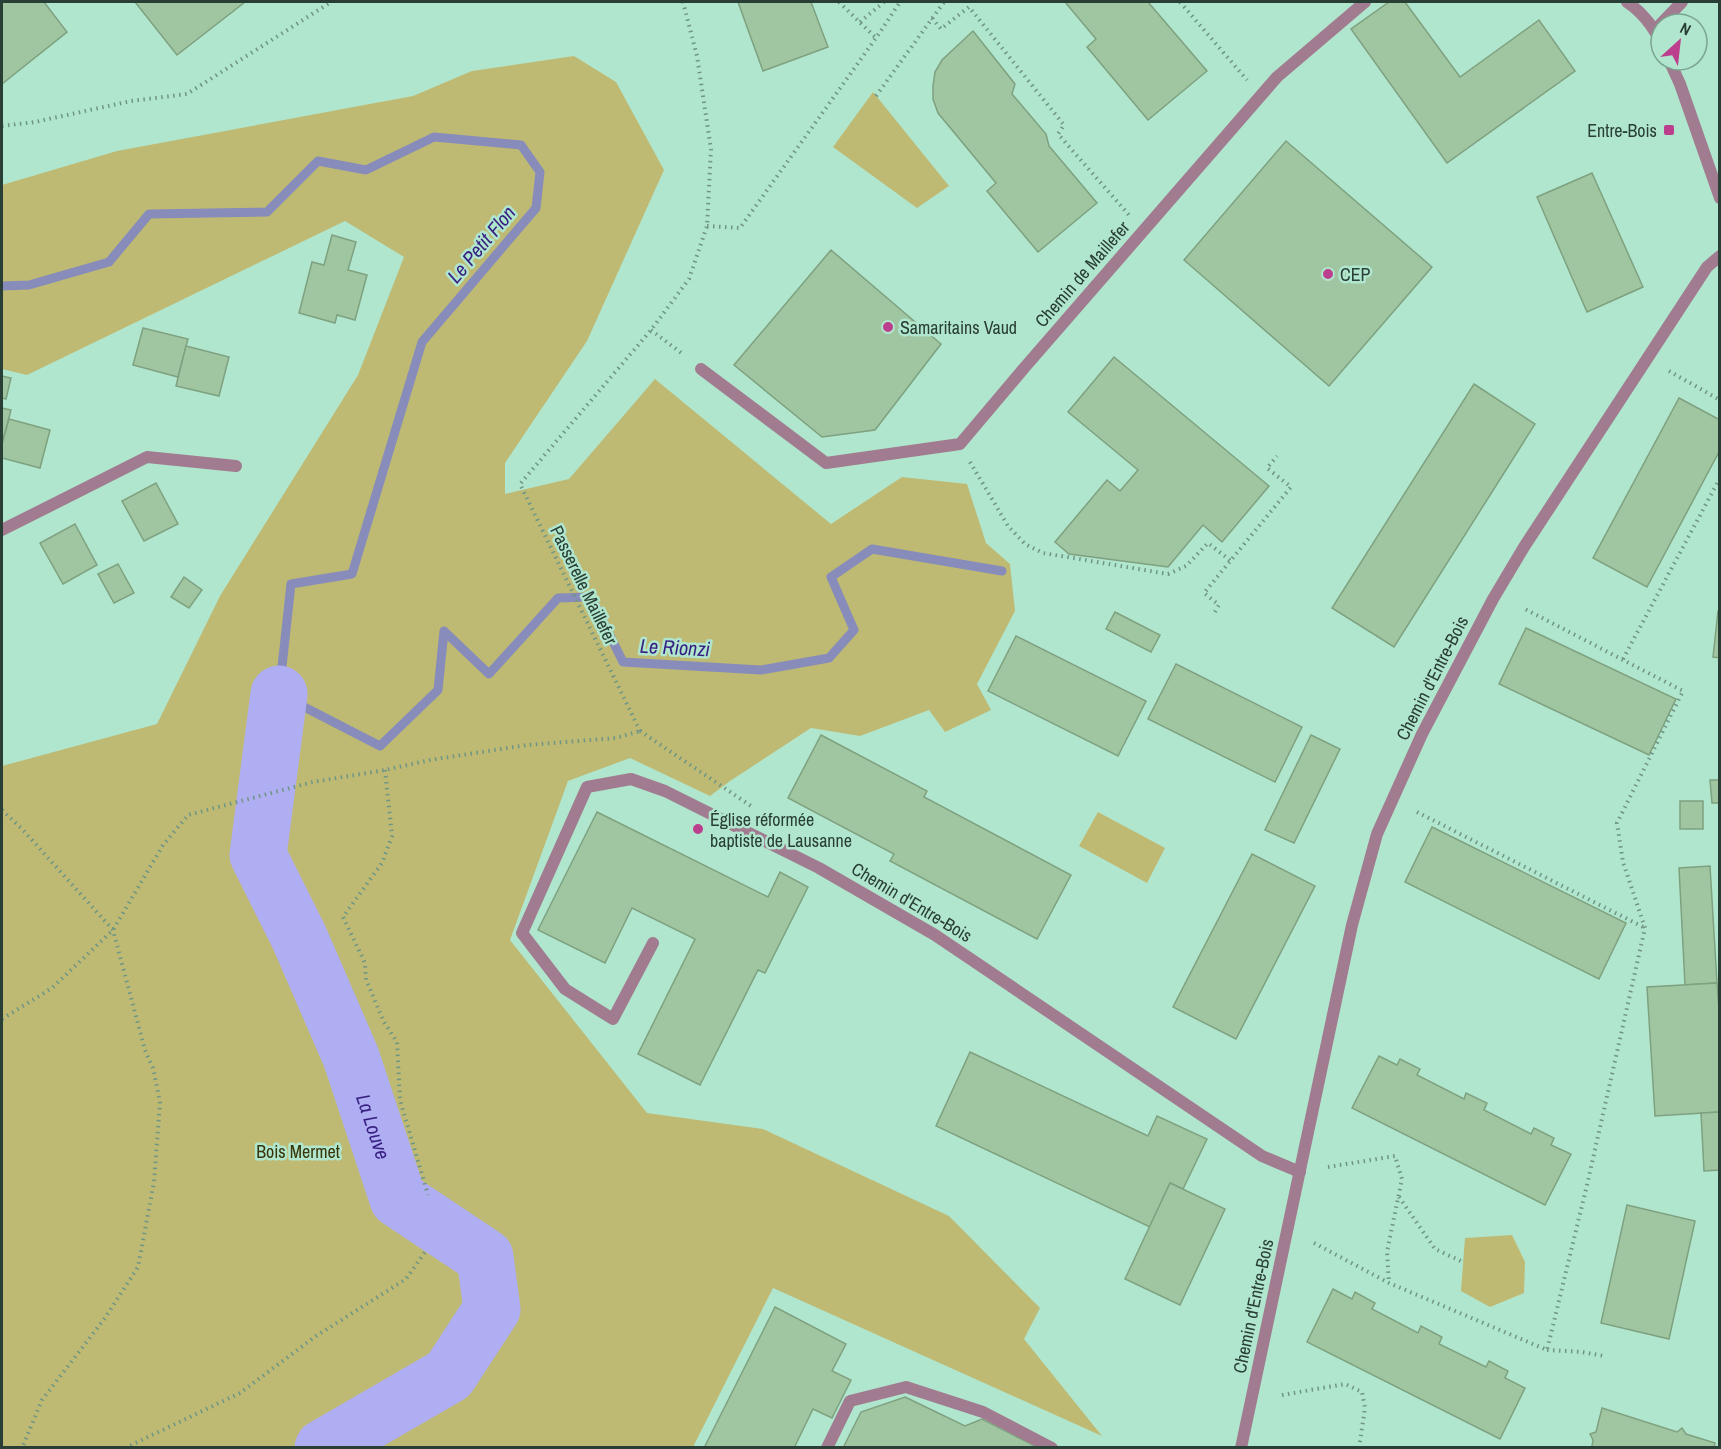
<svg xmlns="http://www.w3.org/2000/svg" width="1721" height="1449" viewBox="0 0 1721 1449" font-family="'Archivo Narrow',sans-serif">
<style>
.green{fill:#beba74}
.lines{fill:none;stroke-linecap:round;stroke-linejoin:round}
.stream{stroke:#888cba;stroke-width:9}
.river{stroke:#b0aef3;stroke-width:57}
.building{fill:#a0c5a1;stroke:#7ea17f;stroke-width:1.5}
.path{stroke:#6f9584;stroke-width:4;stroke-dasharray:1.5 4.5;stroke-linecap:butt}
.service{stroke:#a17b8f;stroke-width:12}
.minor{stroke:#a17b8f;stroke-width:12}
.tertiary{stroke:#a17b8f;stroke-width:12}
.poi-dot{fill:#bc3f8e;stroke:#b1e6ce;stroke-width:2}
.labels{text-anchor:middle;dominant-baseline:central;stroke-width:5;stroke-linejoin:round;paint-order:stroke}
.poi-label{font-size:18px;fill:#293e35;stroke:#b1e6ce;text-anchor:start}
.street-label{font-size:18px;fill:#293e35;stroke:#b1e6ce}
.park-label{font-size:18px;fill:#373407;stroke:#b1e6ce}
.water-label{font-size:20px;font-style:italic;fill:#351e80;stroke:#b1e6ce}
</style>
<rect width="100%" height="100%" fill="#b1e6ce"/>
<g class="green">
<path d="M574,56l42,26 48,88 -77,171 -82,122v31l64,-15 86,-100 176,145 71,-47 65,7 19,59 24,21 5,47 -38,73 14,26 -46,22 -16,-22 -69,26 -49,-8 -81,53 -20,15 -80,-38 -62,23 -58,159 137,173 116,16 186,87 91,92 -16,31 78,97 -329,-148 -80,159h-691v-681l155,-42 63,-128 138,-221 46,-118 -59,-36 -318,154 -25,-6v-184l115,-34 296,-55 59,-25z"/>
<path d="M873,92l76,94 -32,22 -84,-61z"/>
<path d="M1098,812l67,36 -18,35 -68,-37z"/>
<path d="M1512,1235l13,27 -1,31 -34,14 -29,-16 4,-53z"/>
</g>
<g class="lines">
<path class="stream" d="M2,286l27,-1 80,-23 40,-48 118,-2 51,-51 48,9 68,-33 87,8 19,27 -4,36 -114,134 -70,232 -61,10 -12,110 101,52 58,-56 6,-59 45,43 69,-76 33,-1 32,65 138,8 68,-12 25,-28 -23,-53 41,-28 130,22"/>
<path class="river" id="s1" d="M279,694l-21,161 41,82 52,120 47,142 87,58 7,52 -43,66 -126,73"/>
</g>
<g class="building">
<path d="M2,2h42l23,30 -65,52z"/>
<path d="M135,2h110l-68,53z"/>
<path d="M738,2h73l17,45 -65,24z"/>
<path d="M1065,2h83l59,69 -59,49 -61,-73 9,-8z"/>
<path d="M1389,2h16l55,75 79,-57 36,51 -128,92 -96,-134z"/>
<path d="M973,31l42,53 -3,10 34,40 3,12 48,57 -59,49 -51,-61 9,-8 -58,-70 -5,-14v-13l2,-14 7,-12z"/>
<path d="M1286,141l146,126 -103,119 -145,-126z"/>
<path d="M1592,173l51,114 -56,25 -50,-115z"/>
<path d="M332,235l24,7 -8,28 19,5 -12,45 -18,-5 -2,8 -36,-10 13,-51 12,3z"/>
<path d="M831,250l110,94 -66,86 -53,7 -88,-72z"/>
<path d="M143,328l45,11 -10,38 -45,-12z"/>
<path d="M186,346l43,11 -10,39 -43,-10z"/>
<path d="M1114,357l155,129 -47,56 -19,-17 -35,42 -99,-13 -14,-12 52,-62 13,11 18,-21 -70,-58z"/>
<path d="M2,376l9,2 -5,21 -4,-1z"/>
<path d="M1474,384l61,40 -141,223 -62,-39z"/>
<path d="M1679,398l41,22v30l-73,137 -54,-29z"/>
<path d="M2,408l9,2 -9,34z"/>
<path d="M9,419l41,11 -10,38 -38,-10v-14z"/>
<path d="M156,483l22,41 -34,17 -22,-40z"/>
<path d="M75,524l22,41 -34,19 -23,-41z"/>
<path d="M118,564l16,29 -20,10 -16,-29z"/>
<path d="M184,577l18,13 -13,18 -18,-11z"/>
<path d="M1718,611h2v47l-7,-1z"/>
<path d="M1115,612l45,23 -9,17 -45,-23z"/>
<path d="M1526,628l150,71 -27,56 -150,-71z"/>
<path d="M1016,636l130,65 -28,55 -130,-65z"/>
<path d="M1176,664l126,63 -27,55 -127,-63z"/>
<path d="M821,735l106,56 -3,6 147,78 -34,64 -147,-78 4,-7 -106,-56z"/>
<path d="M1311,735l29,14 -46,94 -29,-13z"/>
<path d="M1710,780h10v23h-8z"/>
<rect x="1680" y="801" width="23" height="28"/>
<path d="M597,812l171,85 12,-25 28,15 -43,86 -7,-3 -58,115 -62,-31 57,-115 -63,-31 -27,55 -67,-33z"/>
<path d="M1432,827l194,96 -27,56 -194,-97z"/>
<path d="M1252,854l63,32 -79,153 -63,-32z"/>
<path d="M1710,866l7,117 -32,2 -6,-117z"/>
<path d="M1717,983l3,41v88l-65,4 -8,-129z"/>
<path d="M970,1052l178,84 9,-20 50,23 -24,50 -13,-6 -20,44 -214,-101z"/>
<path d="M1379,1056l18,9 3,-6 20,10 -3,6 47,24 2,-6 21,10 -3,7 47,24 3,-6 20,10 -3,7 20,9 -26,51 -193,-97z"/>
<path d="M1720,1112v58l-16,1 -3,-58z"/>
<path d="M1170,1183l55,26 -45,96 -55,-26z"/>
<path d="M1627,1205l68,16 -26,118 -68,-16z"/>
<path d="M1333,1289l19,10 3,-7 20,11 -3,6 46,24 3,-7 21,11 -3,7 47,23 3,-6 19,10 -3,7 20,10 -25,51 -193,-97z"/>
<path d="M775,1307l71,37 -14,27 19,9 -19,38 -19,-9 -19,39h-90z"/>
<path d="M905,1397l60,29 17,-7 57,29h-196l18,-36z"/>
<path d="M1602,1408l75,24 5,-4 4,6 29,9 -1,5h-125l3,-2 1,-6 -3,-6 6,-2z"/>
</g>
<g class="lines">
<g class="path">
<path d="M839,2l37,36"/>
<path d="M1180,2l67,78"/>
<path d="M932,18l9,11 28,-22 95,118 -6,9 71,81"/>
<path d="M860,22l24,-20"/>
<path d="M876,96l68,-94"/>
<path d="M2,126l33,-4 96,-21 56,-7 144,-92"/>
<path d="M707,226l33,2 136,-190 24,-36"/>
<path d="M651,330l33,25"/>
<path d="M1669,371l51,29"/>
<path d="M970,462l38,64 17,18 18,9 125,21 18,-8 22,-23 23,18"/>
<path d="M1215,612l4,-7 -15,-12 87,-106 -24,-19 10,-12"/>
<path d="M1623,659l97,-181"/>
<path d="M640,731l-120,-247 131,-154 38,-51 18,-53 4,-77 -14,-93 -14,-54"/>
<path d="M640,731l114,77"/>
<path d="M385,770l7,66 -10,27 -39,54 22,46 1,17 18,42 13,20 3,58 28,95"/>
<path d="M2,810l20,19 91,101 32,120 8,18 7,34 -6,80 -16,85 -33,51 -63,82 -20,48"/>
<path d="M1417,812l228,116"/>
<path d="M2,1019l50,-31 61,-58 50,-85 25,-30 125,-33 72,-12 45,-10 97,-15 89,-7 24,-7"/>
<path d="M1328,1167l67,-11 7,23 -15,73 2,31"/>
<path d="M1399,1197l36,52 28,13"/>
<path d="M1314,1243l75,40 158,67 40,-165 58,-257 -22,-66 -6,-39 66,-132 -160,-83"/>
<path d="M1547,1350l35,2 22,4"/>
<path d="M1282,1395l63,-11 17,8 3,16 -6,40"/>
<path d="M125,1448l115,-55 76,-57 90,-57 19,-27"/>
</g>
<g class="service">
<path d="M701,369l125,94 134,-19 65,-77 252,-290 88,-75"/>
<path d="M653,943l-40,76 -48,-30 -43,-56 65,-146 44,-8 34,12 154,77 116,67 327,221 38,16"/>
<path d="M827,1448l23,-47 56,-14 77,25 69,36"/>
</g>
<g class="minor">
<path d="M2,530l145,-73 89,9"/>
<path d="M1241,1448l111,-523 25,-91 45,-100 71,-135 31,-52 183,-280 13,-11"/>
</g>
<g class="tertiary">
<path d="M1627,2c15,10 27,26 34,41"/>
<path d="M1655,30l27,-28"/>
<path d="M1669,60l11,24 40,114"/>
</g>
</g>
<g class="poi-dot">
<rect x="1663" y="124" width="12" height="12" rx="3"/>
<circle cx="1328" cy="274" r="6"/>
<circle cx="888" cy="327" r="6"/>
<circle cx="698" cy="829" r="6"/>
</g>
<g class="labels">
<g class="poi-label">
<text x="1657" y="130" text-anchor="end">Entre-Bois</text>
<text x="1340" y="274">CEP</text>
<text x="900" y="327">Samaritains Vaud</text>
<text x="710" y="819">Église réformée<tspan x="710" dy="21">baptiste de Lausanne</tspan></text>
</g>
<g class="street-label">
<text transform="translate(1082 274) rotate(-49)">Chemin de Maillefer</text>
<text transform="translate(584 585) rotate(64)">Passerelle Maillefer</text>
<text transform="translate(1432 678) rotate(-63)">Chemin d'Entre-Bois</text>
<text transform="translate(912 902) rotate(31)">Chemin d'Entre-Bois</text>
<text transform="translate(1253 1306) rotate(-78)">Chemin d'Entre-Bois</text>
</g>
<g class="park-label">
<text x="298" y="1151">Bois Mermet</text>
</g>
<g class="water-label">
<text transform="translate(481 244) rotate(-50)">Le Petit Flon</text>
<text transform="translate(675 647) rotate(3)">Le Rionzi</text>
<text stroke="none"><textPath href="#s1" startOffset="458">La Louve</textPath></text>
</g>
</g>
<rect width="1721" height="1449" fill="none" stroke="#293e35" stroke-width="6"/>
<g transform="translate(1679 42) rotate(27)"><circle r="28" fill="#b1e6ce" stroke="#7ba391" stroke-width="1.5"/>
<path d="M0-4.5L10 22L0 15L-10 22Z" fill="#bc3f8e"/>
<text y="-9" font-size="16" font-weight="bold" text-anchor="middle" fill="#293e35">N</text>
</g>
</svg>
